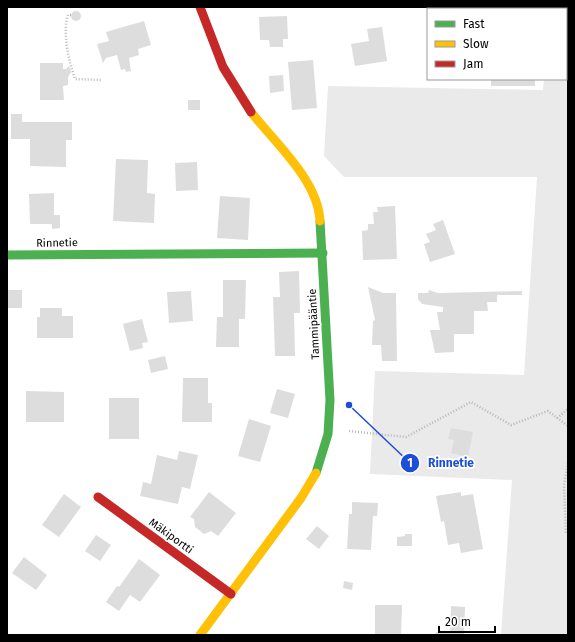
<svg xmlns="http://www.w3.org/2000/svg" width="575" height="642" viewBox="0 0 575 642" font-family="'Fira Sans',sans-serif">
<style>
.green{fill:#eaeaea}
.building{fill:#ddd}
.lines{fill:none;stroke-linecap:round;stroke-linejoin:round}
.path{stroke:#b8b8b8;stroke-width:2.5;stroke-dasharray:1 2;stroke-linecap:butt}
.fast{stroke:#4caf50;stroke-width:9}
.slow{stroke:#ffc107;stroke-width:9}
.jam{stroke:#c62828;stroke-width:9}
.labels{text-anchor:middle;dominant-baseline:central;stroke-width:3.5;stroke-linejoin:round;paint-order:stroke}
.street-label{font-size:11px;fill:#000;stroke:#fff}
.leader{fill:none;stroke:#1d4ed8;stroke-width:1.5}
.callout-dot{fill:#1d4ed8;stroke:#fff;stroke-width:1.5}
.mark-label{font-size:12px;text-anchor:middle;font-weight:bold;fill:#fff}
.callout-label{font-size:12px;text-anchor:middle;font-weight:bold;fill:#1d4ed8;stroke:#fff;stroke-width:3.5;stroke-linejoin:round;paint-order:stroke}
</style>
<rect width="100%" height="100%" fill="#fff"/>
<path class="green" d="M548,7h20v628h-67l11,-155 -142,-6 5,-103 149,4 13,-198h-193l-20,-21 4,-70 215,4 1,-11h22v-70h-18z"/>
<g class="building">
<circle cx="76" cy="16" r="5"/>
<path d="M287,16l1,23h-5v8h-13l-1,-7h-9l-1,-23z"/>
<path d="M144,21l7,24 -13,4 1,6 -10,3 2,13 -5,1 -1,-3 -4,1 -4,-15 -11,3 -3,5 -6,-19 12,-3 -3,-9z"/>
<path d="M382,27l5,34 -32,5 -4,-22 18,-3 -2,-12z"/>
<path d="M313,60l4,48 -25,2 -4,-48z"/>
<path d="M40,63h23v6h3l3,-3 2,6 -3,5v8l-5,1 1,14h-24z"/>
<path d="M283,75l1,16 -14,2 -1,-17z"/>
<rect x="491" y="79" width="44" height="7"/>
<rect x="188" y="100" width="12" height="10"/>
<path d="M11,114h11v8h50v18h-6v27l-36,-1v-27h-19z"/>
<path d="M116,159l32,1 -1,33 8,1 -1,29 -41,-2z"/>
<path d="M197,162l1,28 -22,1 -1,-28z"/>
<path d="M54,193v22h6v13l-8,1v-5h-22l-1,-30z"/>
<path d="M220,196l30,2 -2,42 -31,-2z"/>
<path d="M395,206l2,53 -34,1 -1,-29 6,-1v-6h6l-1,-12h5l-1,-5z"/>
<path d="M443,220l12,34 -25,8 -6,-18 6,-2 -4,-8 10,-4 -3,-6z"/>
<path d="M299,271l1,42h-6l1,43h-20l-2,-59h7l-1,-25z"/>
<path d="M223,280h23l-1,39h-6v28h-23l1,-30h6z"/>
<path d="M368,287l15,6h13l1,68h-15l-1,-16h-9l1,-24 2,-1z"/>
<path d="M8,290h14v18h-15z"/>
<path d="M429,290l9,3 84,-2v4h-25v7h-10l1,9h-14v23h-20v18l-19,1 -5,-23h10l-3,-18h6v-5l-21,-3 -4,-5v-6h10z"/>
<path d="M191,291l2,30 -24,2 -2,-31z"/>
<path d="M40,308h22v8h11v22h-36v-21h3z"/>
<path d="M142,319l6,23 -6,1 1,5 -13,3 -7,-27z"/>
<path d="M165,356l3,13 -17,4 -3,-13z"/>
<path d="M183,378h25v25h4v19h-30z"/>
<path d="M277,389l18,5 -7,24 -18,-5z"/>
<path d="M26,391l38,1v30h-38z"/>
<rect x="109" y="398" width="30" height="41"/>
<path d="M249,419l22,7 -11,36 -22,-6z"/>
<path d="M451,428l22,4 -5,25 -17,-4 3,-13 -6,-1z"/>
<path d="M179,451l19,4 -8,34 -8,-2 -4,17 -38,-8 3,-14 8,2 6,-29 20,5z"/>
<path d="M209,492l27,21 -18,23 -7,-5 -7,3 -9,-7 -1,-8 -4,-2z"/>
<path d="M461,492v4l12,-2 10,55 -22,4 -2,-10 -11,2 -4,-24 -3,1 -5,-26z"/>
<path d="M64,494l17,13 -22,30 -17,-12z"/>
<path d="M352,502l26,1 -1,13h-4l-2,34 -24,-1 2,-35h3z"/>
<path d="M317,526l12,10 -10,13 -13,-10z"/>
<path d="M405,534h7v12h-15v-9l8,-1z"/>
<path d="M96,535l15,10 -11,16 -15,-10z"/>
<path d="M24,557l23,18 -11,15 -24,-17z"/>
<path d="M139,559l21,16 -20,27 -10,-7 -11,16 -13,-9 11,-16 2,1z"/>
<path d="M344,581l9,2 -1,7 -9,-2z"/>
<path d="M375,605h27l-1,30h-26z"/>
<path d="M451,606l14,1 -1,28h-29l1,-3 14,1z"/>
</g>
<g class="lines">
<g class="path">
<path d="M71,15h-3c-6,18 1,46 7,64l27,1"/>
<path d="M557,418l11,-9"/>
<path d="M349,431l57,6 65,-35 40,23 37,-14 20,15"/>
<path d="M568,463l-4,22 2,48 2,1"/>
</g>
<g class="fast">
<path d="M7,255l316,-2"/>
<path d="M316,473l12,-39 2,-34 -10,-179"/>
</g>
<g class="slow">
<path d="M251,112c24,31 67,68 69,109"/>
<path d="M200,635l101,-137 15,-25"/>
</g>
<g class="jam">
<path d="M200,7l23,60 28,45"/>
<path d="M98,497l133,97"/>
</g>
</g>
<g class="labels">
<g class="street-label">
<text transform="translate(57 243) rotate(-1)">Rinnetie</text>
<text transform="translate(314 324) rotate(-93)">Tammipääntie</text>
<text transform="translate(171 536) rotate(36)">Mäkiportti</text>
</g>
</g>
<path class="leader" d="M349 405L410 463"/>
<g class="callout-dot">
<circle cx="349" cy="405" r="4"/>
<circle cx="410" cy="463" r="10"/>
</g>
<g class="mark-label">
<text x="410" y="467">1</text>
</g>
<g class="callout-label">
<text x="451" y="467">Rinnetie</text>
</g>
<rect width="575" height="642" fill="none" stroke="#000000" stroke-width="16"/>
<rect x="427" y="8" width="140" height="72" fill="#ffffff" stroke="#999999"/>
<rect x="435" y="21" width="20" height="6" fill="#4caf50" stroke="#999999"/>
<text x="463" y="28" font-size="12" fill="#000000">Fast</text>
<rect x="435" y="41" width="20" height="6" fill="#ffc107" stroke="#999999"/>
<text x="463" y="48" font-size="12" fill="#000000">Slow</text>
<rect x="435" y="61" width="20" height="6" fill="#c62828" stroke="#999999"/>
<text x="463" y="68" font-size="12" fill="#000000">Jam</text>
<path d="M439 626v6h56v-6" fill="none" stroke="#000000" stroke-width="2"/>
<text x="445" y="626" font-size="12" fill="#000000" stroke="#ffffff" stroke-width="3" paint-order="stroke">20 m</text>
</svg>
